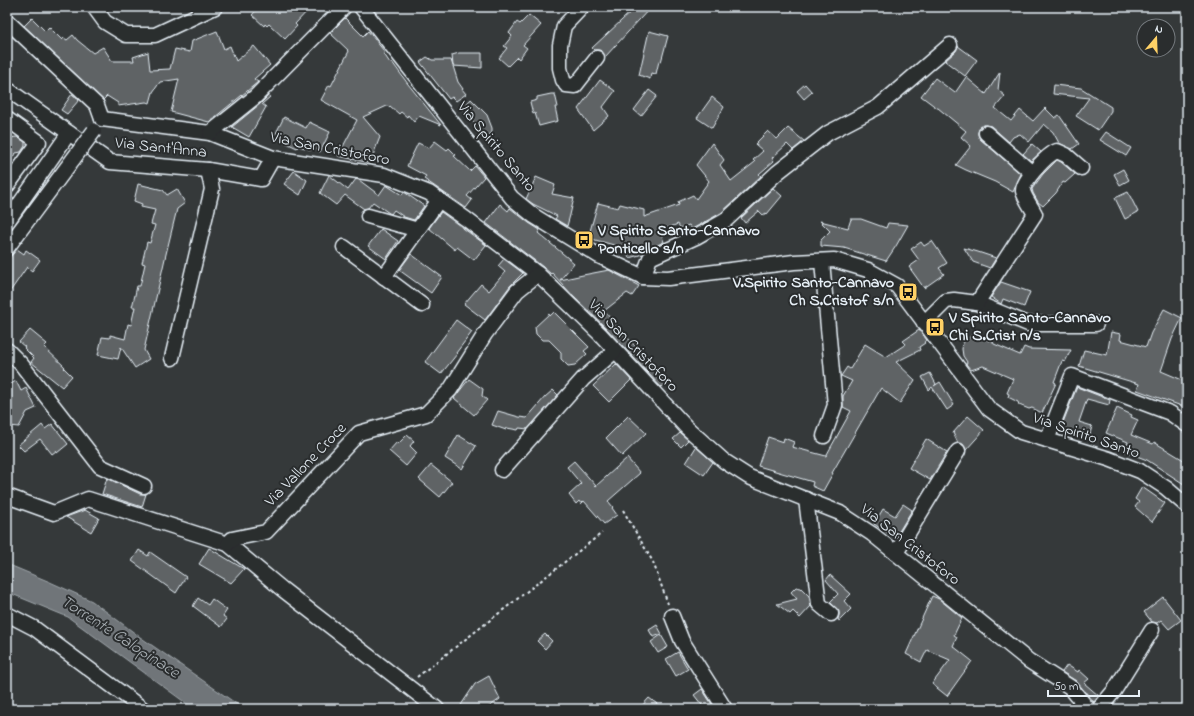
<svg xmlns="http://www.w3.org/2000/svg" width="1194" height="716" viewBox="0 0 1194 716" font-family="'Indie Flower',sans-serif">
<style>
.water{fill:#707579;stroke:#a0a7ac}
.building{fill:#5f6365;stroke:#e8f1f8}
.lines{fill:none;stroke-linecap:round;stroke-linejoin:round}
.minor-casing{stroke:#e8f1f8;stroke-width:17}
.path{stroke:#e8f1f8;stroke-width:2;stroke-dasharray:3 3;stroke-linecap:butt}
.minor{stroke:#2a2d2e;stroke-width:14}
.minor-bridge-casing{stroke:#e8f1f8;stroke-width:17;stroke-linecap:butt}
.minor-bridge{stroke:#2a2d2e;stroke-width:14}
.labels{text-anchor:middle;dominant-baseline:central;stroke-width:4;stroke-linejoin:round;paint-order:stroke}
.street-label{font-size:16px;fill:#e8f1f8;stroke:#2a2d2e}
.poi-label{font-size:16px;font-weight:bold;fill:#e8f1f8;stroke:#2a2d2e;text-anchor:start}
.water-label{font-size:17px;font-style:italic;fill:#acb3b8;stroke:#2a2d2e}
</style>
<rect width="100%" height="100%" fill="#35393a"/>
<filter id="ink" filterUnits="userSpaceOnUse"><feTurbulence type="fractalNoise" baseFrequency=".025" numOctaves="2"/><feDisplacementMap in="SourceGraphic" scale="8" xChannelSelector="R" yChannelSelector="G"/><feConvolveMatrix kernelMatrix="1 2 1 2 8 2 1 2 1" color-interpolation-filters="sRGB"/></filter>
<g filter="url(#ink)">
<path class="water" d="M7,564l43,18 42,19 48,36 104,72h-50l-126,-92 -61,-25z"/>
<g class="building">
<path d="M259,7h52l-16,17 2,2 -12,13 -16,-15 -2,2 -2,-2 -1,2 -12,-11z"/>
<path d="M636,7h15l-46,50 -3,-6 -3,-1h-5l-2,-2z"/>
<path d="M529,15l12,10 -18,20 4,3 -8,11 -2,-2 -9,9 -9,-8 8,-10 -3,-2 8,-10 -3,-3 8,-11 3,2z"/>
<path d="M32,18l13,13 4,-4 13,13 2,-2 3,2 6,-5 4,5 16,13 10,-6 9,14h22l-1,-4 15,-5 2,18 20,-1 5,-20 15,3 2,-11 25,-10 7,18 6,-3 6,15 18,-15 16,19 -16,14 4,3 -6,5 -43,35 -38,-10 8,-33 -19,3 -7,10 -3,11 -4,-1 -28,4v-3l-11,-7 -4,4 -79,-74z"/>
<path d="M345,18l18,18 5,-5 16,20v3l6,9 2,-1 16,22 33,41 -22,-9 -5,6 -6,-7 -1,2 -6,-5 -2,2 -9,-8 -1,1 -2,-1 -24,11 17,20 -10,26 -32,-7 19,-36 -36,-20 8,-15 2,1 18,-35 -19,-18z"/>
<path d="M649,31l19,5 -7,26 -2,-1 -3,13 -5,-1 -1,6 -11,-4z"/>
<path d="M958,46l19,14 -12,16 -20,-15 11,-10z"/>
<path d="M459,53h23v15l-29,-2 5,16 5,7h-1l4,5 -10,7 -4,-4 -3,2 -29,-37 7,-5 5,3h19l2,6 -1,-11z"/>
<path d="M1000,72l-2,18 7,6 -10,12 16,13 9,-11 13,11 12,-13 10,10 4,-3 20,29 -7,5 -13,-6 -6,-11 -9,-8 -15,18 -9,-8 -7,3 -4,5 -18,-16 -4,-1h-3l-4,2 -2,5v3l2,4 41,35 -8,18 -18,-10 -29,-12 -10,-5 15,-19 -10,-9 5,-6 -28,-23h-1l-16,-12 14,-18 20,15 11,-16 20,17z"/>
<path d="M600,80l15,11 -12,16 6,9 -16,14 -15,-21z"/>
<path d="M805,84l7,8 -8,7 -7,-8z"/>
<path d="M1054,85l27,3 30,19v4l-13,19 -22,-14 13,-18 -36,-4z"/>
<path d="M649,90l8,6 -16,20 -7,-6z"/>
<path d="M72,94l7,6 -12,14 -6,-4z"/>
<path d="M551,94h4l3,13h-3l3,14 -19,5 -4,-13 -2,1 -3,-12 7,-2v-3z"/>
<path d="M269,95l1,2 -8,7 4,3 -17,30 -17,-10 28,-23z"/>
<path d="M712,97l12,10 -12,21 -15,-10z"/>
<path d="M471,99l16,16 5,13v4l-5,5 -25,-28z"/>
<path d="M284,117l22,11 3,-6 21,10 -10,20 -7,-4 -1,2 -14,-4 -1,2 -23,-11z"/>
<path d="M788,128l16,13 -11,9 -6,-6 -15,14 2,3 -15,13 2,2 -40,37 -29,16 -3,-4 -9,3 -2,-4 -18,7 4,11 -18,8 -3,4 -14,4 -4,-10 -37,-10 10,-35 20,5 2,-4 24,6v7l35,-12 -1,-3 15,-7 3,4 13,-18 -13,-16 16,-22 12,17 -4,5 11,16 24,-19 -2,-2 10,-9 -8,-7 13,-13 9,8z"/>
<path d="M1106,132l25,16 -5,8 -26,-16z"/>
<path d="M17,137l8,5v4l-4,6 -5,1 -9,11v-26z"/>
<path d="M435,141l12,9 2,-2 7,7 -2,1 16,15 5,-5 9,11 -17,19 5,4 -6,8 -42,-29 2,-3 -19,-10 11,-23 11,5z"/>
<path d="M1032,144l9,8 -10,9 -8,-7z"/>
<path d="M1057,160l4,2 14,12 -10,9 -2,-1 -7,11 -13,13 -5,-4 -5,-9 -1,-4 11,-15z"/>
<path d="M1123,169l6,11 -9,5 -6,-11z"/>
<path d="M294,171l13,9 -7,15 -16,-11z"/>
<path d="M329,175l19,15 8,-11 3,1 20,15 7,-10 16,10 2,-3 3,2 17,12 -10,14 -10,-3 -10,-7 -3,4 -2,-1 -16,-11 -5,6 -4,1 -19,-14 -9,10 -16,-12z"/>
<path d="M536,177l19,8 -3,9 22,4 -4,17 -3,11 -12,-7 2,-3 -24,-12 -7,-5z"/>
<path d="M138,184l25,6 4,5 10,-6 8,14 -8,6 -11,45 -22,96 5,9 -14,9 -14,-21 -3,12 -20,-4 4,-18 8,1v-3l15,4 3,-15 3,1 4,-18h-3l3,-12 2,-9h3l5,-22 -3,-1 5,-21 3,1 5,-18 -4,-1 4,-14 -14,-3 1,-3 -8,-3z"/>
<path d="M773,188l9,8 -15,18 -1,-1 -3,2 -4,-4 -14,12 -4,-5z"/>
<path d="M1128,192l10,20 -13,7 -10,-21z"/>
<path d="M500,204l8,7 2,-3 19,15 11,7 -2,3 36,30 -14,17 23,-5 26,-5 30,16 -7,10 -5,-3 -23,18 63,71 -6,5 -55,-59 -31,-30 -23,-25 -1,1 -8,-7 -57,-44z"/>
<path d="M441,212l45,33 -12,15 -17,-13 -2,3 -26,-22z"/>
<path d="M851,219h10l25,9 2,-5 20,2 -12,21 -10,15 -42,-13 -23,-2v-6l9,-9 -10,-10 28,7z"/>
<path d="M381,229l17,12 -12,18 -18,-13z"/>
<path d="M932,241l15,22 -8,5 5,6 -20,14 -15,-21 10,-7 -8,-11 10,-7 3,4z"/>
<path d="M964,248l14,4 18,6 -6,10 -17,-6z"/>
<path d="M17,249l7,5 2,-4 14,10 -8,11 -5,-4 -20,29v-35z"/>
<path d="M411,254l31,23 -11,16 -32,-23z"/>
<path d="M504,259l19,14 -13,13 -25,34 -21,-16 17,-20 8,7 16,-19 -7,-6z"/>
<path d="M1001,282l29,10 -6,15 -21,-8 -2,5 -10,-7z"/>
<path d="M1164,309l18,9 -10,21 -11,32 26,11v26l-50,-18 2,-6 -60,-18 5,-16 23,5 4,-23 10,2 -1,6 26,7 5,-14z"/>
<path d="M554,312l35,35 -5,4 3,3 -12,11 -7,1 -7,-7v-7l-12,-12h-7l-6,-6 -1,-7 14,-13 1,2z"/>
<path d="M456,320l16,12 -16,21 1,1 -16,20 -16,-12z"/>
<path d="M30,330l17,14 -3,3 21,20 -1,1 8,8 -10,11 -31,-25 3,-4 -10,-10 1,-1 -6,-5z"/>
<path d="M919,330l8,10 -3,2 1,1 -6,4 1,3 -24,12 19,18 -15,23 -19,-15 -49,85h1l-10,18 -11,-5 1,-4 -55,-16 10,-29 15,5 1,-4 10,4 -2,5 34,9 25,-45 -8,-4v-11l9,-15 -11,-5 6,-9 3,2 15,-25 21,13 20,-13 -3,-3z"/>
<path d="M973,335h6l3,1 7,5 3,-1 2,4 26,11 4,-8 5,2 42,1 -6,12 -3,-1 -8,21 2,1 -14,30 -10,-5 -3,1 -10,-4 -1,-3 -10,-5 1,-3 -2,-1 6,-14 -30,-13 -12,4 -5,-6 1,-2 -4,-6 -1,-7 1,-6 2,-3z"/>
<path d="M616,364l15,16 -22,22 -16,-16z"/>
<path d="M930,373l6,11 -2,2 6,-4 14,23 -7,5 -15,-23 -3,3 -7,-13z"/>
<path d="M469,379l14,10 -1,7 5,4 -13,15 -20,-17z"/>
<path d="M16,381l5,10 5,-3 10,20 -9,4 -8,15 -10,-1 -2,-5v-35z"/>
<path d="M1077,387l33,13 -1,5 -22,-6 -8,23 13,4 -3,12 -29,-8z"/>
<path d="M553,390l5,5 -30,34 -9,-1 -1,2 -11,-2 -1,2 -14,-5 6,-14 21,6 8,1 18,-21z"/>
<path d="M1117,408l15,7 -1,2 7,3 -7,15 22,9 1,-2 33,20v24l-40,-26 -23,-9 4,-9 -22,-9z"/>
<path d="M628,416l18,17 -24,23 -16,-18z"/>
<path d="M968,416l16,14 -18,20 -1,-3 -2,-3 -5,-1 -5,-10z"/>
<path d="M52,424l16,20 -11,9 -1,-2 -4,3 -12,-15 -16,12 -6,-6 24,-20 3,4z"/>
<path d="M680,433l8,7 -7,7 -8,-8z"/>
<path d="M407,435l7,6 -4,5 7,7 -11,13 -17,-15 8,-9 1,2z"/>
<path d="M458,435l18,11 -14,23 -17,-11z"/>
<path d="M926,439l21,13 -17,28 -21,-12z"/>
<path d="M696,447l17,15 -9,13 -18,-12z"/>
<path d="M627,458l13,15 -32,28 5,6 -1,1 5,7 -13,9 -20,-23 -3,3 -2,-3 -3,3 -7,-9 12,-11 -14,-17 7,-6 22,25z"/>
<path d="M431,465l21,17 -12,15 -21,-18z"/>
<path d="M107,478l33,16h6l-4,13 -40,-13z"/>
<path d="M1142,487l23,16 -13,19 -17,-15 4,-5 -4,-3z"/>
<path d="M903,504l9,6 -17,28 -21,-14 9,-15 12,7z"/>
<path d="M85,510l14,8 -8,14 -25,-15z"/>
<path d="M209,548l35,21 -13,14 -32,-19z"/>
<path d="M139,550l9,6 2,-4 36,25 -10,16 -44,-32z"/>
<path d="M830,575l21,19 -7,7 7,8 -12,12 -1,-2 1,-4v-4l-9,-9 8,-8 -12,-14z"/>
<path d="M796,587l5,1 8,8 2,10 -11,12 -7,-7 -3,3 -13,-10 20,-5 -6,-7z"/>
<path d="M932,596l7,3 23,19 -8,17 3,2 -4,9 19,15 -25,35 -15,-12 18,-24 -23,-10 -6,12 -15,-8z"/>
<path d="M1163,597l18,23 -12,9 -8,-9 -4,3 -5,-1 -8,-10z"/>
<path d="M198,598l10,7 4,-6 15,11 -4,6 4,3 -6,8 -28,-21z"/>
<path d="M657,625l5,9 -9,3 -4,-7z"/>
<path d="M545,634l7,7 -7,8 -8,-8z"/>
<path d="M661,635l7,12 -10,6 -7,-11z"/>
<path d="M678,652l10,17 -12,7 -10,-17z"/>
<path d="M1067,665l11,7 1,-2 10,9 -5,4 15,13 -5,6 -18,-21 -14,-9z"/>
<path d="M489,676l11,23 -14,10h-21l-4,-4 14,-21z"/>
<path d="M702,689l13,20h-10l-11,-14z"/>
<path d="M649,698l15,11h-25z"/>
</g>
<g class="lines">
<defs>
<g id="minor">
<path d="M94,7l11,15 21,13h29l60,-28"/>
<path d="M361,7l151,191 22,18 65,40 44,21 25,1 126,-16 40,-2 34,10 29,16 92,123 32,23 88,27 31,12 26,17 21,18"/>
<path d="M582,7l-18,19 -4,19v23l3,12 3,5 9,1 22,-28"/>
<path d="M7,21l90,84 5,14"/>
<path d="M7,89l103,73 98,8 53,9 12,-21"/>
<path d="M7,119l32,23 -32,44"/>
<path d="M102,119l108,14 63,25 111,17 45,18 37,26 72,55 62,60 86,93 38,34 25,16 91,36 32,21 157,127 41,26 18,22"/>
<path d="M210,133l45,-36 89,-90"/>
<path d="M986,133l46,40"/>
<path d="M368,216l50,14"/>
<path d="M7,222l62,-89"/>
<path d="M344,247l78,58"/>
<path d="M7,248l67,-90"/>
<path d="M822,261l13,144 -11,31"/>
<path d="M384,277l55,-77"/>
<path d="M643,277l7,-19 46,-21 30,-17 52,-48 50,-39 50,-26 72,-62"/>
<path d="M977,303l51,21h68"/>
<path d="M924,323l22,-22 8,-1 23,3 58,-89c-3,-6 -11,-17 -12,-23 -1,-10 25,-37 34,-40l9,4 15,13"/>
<path d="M7,350l14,14 79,102 44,20"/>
<path d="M172,358l40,-169 -4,-19"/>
<path d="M1047,440l25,-64 98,37 17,12"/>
<path d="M502,470l81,-91 32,-28"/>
<path d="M7,496l47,17 34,-14 140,45 54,45 155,120"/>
<path d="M806,499l13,105 12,10"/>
<path d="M228,544l4,-5 34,-7 93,-99 67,-19 24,-24 35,-56 32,-43 21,-17"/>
<path d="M896,553l62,-102"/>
<path d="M7,614l27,14 109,81"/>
<path d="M672,616l10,25 43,68"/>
<path d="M1099,709l15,-18 38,-61"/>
</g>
</defs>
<use href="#minor" class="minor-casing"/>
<g class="path">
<path d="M623,510l30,52 15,42"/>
<path d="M417,677l185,-144"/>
</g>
<use href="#minor" class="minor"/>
<defs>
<path id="minor-bridge" d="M74,158l20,-27"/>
</defs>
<use href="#minor-bridge" class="minor-bridge-casing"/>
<use href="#minor-bridge" class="minor-bridge"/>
</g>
</g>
<defs>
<symbol id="bus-square" viewBox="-11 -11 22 22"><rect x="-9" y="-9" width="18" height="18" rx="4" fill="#ffd166" stroke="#2a2d2e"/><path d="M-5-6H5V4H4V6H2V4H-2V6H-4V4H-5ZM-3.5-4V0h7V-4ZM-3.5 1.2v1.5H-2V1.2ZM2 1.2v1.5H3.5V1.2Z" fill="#111"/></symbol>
</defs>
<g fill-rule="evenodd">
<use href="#bus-square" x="573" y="229" width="22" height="22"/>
<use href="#bus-square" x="897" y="281" width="22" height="22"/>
<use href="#bus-square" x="924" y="316" width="22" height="22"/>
</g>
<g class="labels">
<g class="street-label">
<text transform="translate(496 147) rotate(50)">Via Spirito Santo</text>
<text transform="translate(161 148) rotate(6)">Via Sant'Anna</text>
<text transform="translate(330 149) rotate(11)">Via San Cristoforo</text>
<text transform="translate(633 346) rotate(46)">Via San Cristoforo</text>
<text transform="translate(1086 436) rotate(19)">Via Spirito Santo</text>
<text transform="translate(306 465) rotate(-46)">Via Vallone Croce</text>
<text transform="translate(910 545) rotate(38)">Via San Cristoforo</text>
</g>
<g class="poi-label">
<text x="598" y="231">V Spirito Santo-Cannavo<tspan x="598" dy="18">Ponticello s/n</tspan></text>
<text x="894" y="283" text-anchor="end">V.Spirito Santo-Cannavo<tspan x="894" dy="18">Ch S.Cristof s/n</tspan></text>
<text x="949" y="318">V Spirito Santo-Cannavo<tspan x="949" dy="18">Chi S.Crist n/s</tspan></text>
</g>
<g class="water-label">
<text transform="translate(120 637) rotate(33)">Torrente Calopinace</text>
</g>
</g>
<rect width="1194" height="716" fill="none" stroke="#2a2d2e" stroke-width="24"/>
<rect x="12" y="12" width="1170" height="692" fill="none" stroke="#e8f1f8" stroke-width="1.5" filter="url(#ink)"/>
<g transform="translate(1156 38) rotate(19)"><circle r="19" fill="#2a2d2e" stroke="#767b7f"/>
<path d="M0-3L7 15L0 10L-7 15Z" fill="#ffd166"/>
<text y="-6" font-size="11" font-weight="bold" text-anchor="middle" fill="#e8f1f8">N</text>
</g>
<path d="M1048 690v6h91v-6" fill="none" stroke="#e8f1f8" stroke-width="2"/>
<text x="1054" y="690" font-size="12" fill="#e8f1f8" stroke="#2a2d2e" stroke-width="3" paint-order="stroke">50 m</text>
</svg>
